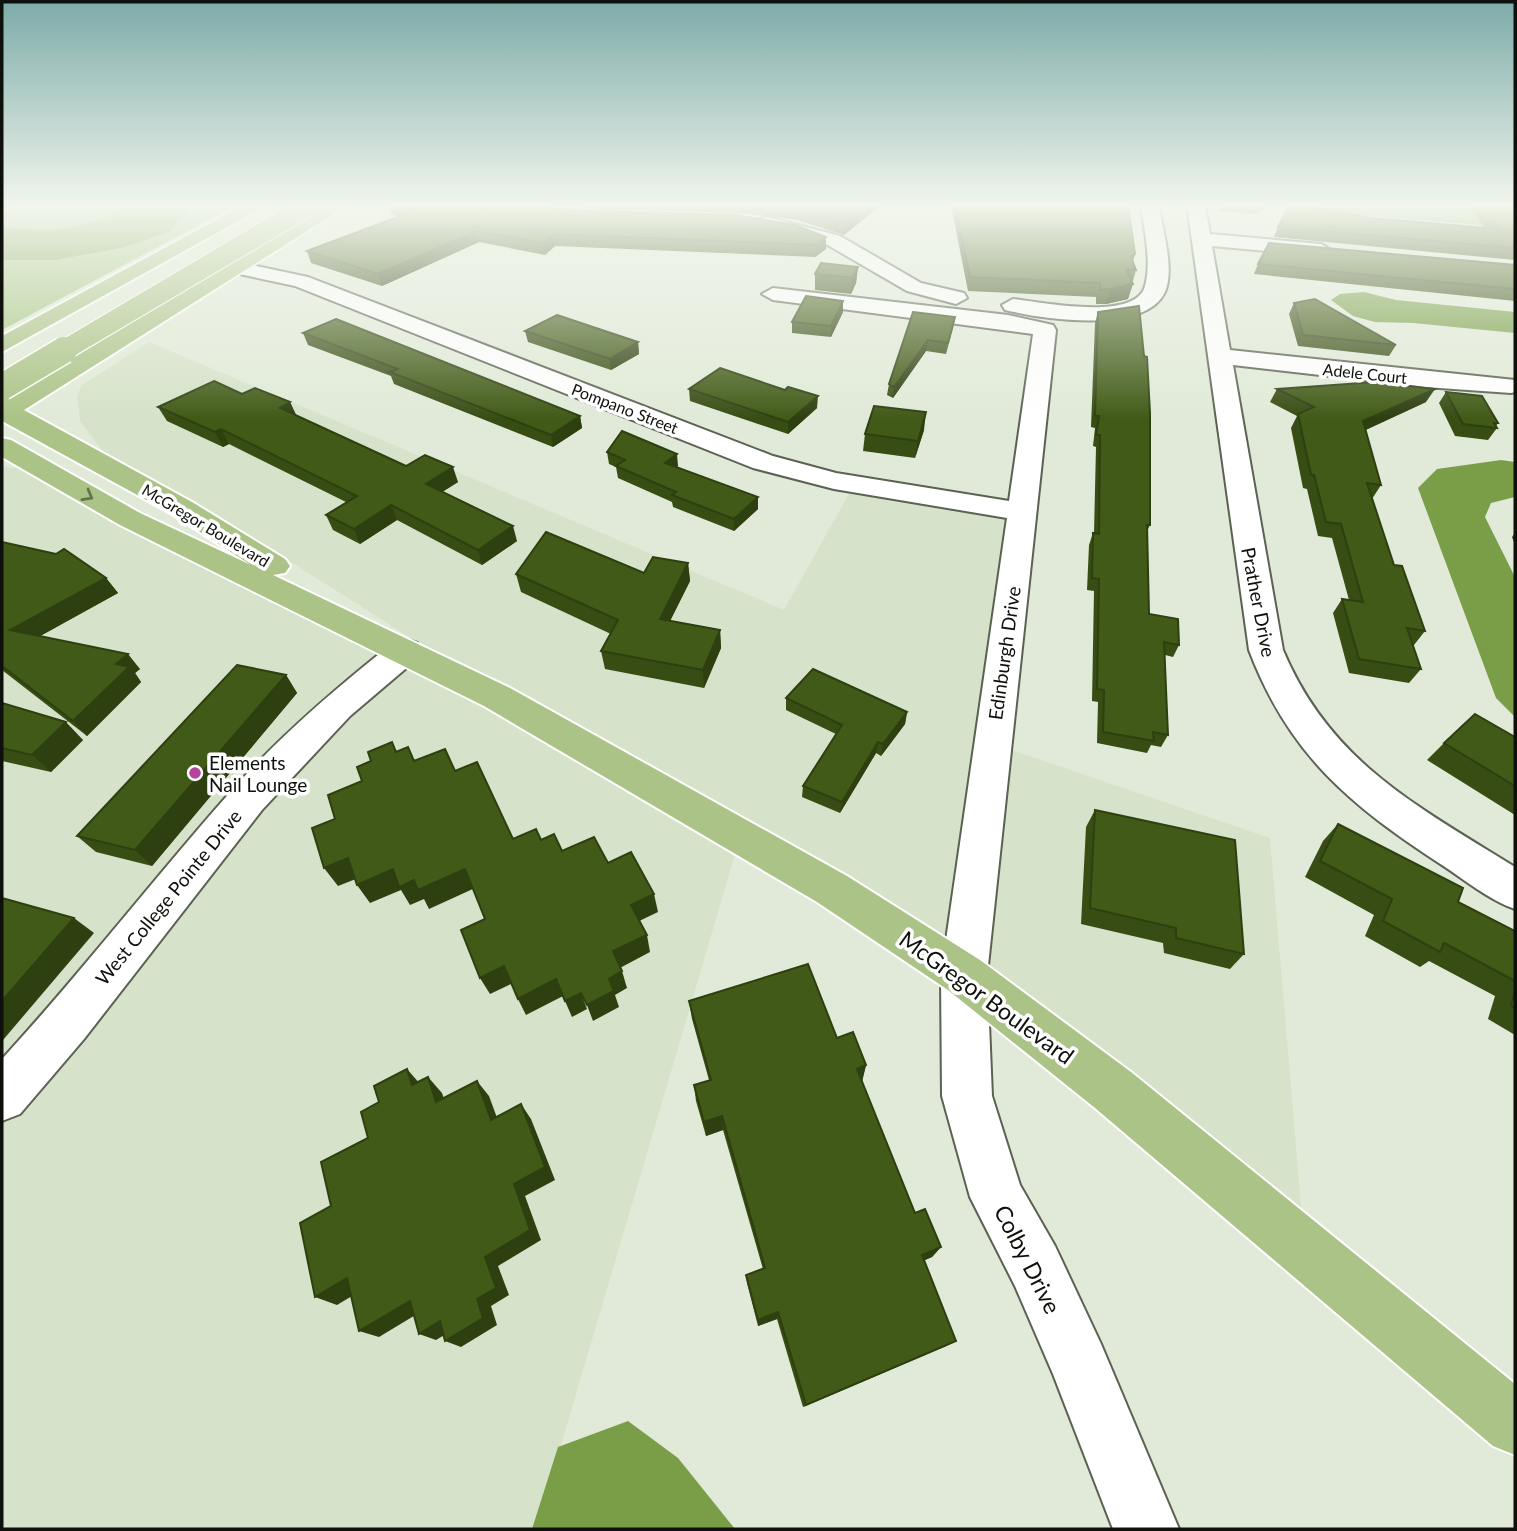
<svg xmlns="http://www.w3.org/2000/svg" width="1517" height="1531" viewBox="0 0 1517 1531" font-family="Lato,sans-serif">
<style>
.built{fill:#d6e2c9}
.green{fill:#a6c582}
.water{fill:#7a9e48}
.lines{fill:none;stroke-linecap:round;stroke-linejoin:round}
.minor-casing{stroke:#5a6252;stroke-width:4}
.major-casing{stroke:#fff;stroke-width:4}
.minor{fill:#fff;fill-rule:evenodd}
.major{fill:#abc386;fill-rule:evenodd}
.major-bridge-far1-casing{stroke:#fff;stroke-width:22;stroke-linecap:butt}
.major-bridge-casing{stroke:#fff;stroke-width:29;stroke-linecap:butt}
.major-bridge-far1{stroke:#abc386;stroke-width:20}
.major-bridge{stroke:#abc386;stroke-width:26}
.wall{fill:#384d14}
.shaded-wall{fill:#2e3f10}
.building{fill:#415a17;stroke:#2e3f10;stroke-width:2}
.oneway{stroke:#64734f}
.poi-dot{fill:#b7439c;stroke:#fff;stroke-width:2.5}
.labels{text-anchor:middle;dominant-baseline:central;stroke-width:7;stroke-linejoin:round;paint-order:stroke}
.far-street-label{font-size:16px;fill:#0e110b;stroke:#fff}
.street-label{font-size:19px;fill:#0e110b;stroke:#fff}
.poi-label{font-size:19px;fill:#0e110b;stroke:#fff;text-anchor:start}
.near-street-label{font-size:23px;fill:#0e110b;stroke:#fff}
</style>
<rect width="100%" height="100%" fill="#e1ead8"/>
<g class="built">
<path d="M149,342l635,268 66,-118 182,27 -35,226 273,93 32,380 -448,-336 -345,-194 -92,-46 -214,-136 -98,-52 -25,-33 -3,-25 5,-11z"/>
<path d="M2,467l16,1 100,58 367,181 251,144 -175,594 -29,84h-530z"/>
</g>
<path class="green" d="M2,205h234l-234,125z"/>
<g class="water">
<path d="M129,205h66l-26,27 -48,16 -66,12h-53v-33c53,6 80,4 127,-22z"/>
<path d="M1307,205h149l19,4 40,19 -179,-15 -20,-3z"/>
<path d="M1364,292l32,8 119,12v21l-102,-10 -38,-1 -22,-6 -22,-16 9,-6z"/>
<path d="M1501,460l14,2v35l-24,6 -6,14 30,60v140l-19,-19 -78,-210 19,-19z"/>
<path d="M628,1421l50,37 57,71h-203l26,-82z"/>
</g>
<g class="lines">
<defs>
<g id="minor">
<path d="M1141,205h18c3,25 16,63 6,87 -20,43 -123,27 -160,18l-3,-5 11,-6c27,3 123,23 132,-13 7,-25 -1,-56 -4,-81z"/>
<path d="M1187,205h18l5,29 111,10 10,6 -10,6 -109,-10 18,104 285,30v12l-4,1 -86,-6 -192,-22 50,285c47,112 134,156 232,217v42c-26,-9 -50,-29 -73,-44 -92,-60 -153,-110 -193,-215z"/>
<path d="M767,217l73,19 81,47 43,10 3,5 -11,6 -49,-13 -81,-47 -66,-17 -2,-4 2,-4z"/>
<path d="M237,262l71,15 465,179 63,17 173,28 24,-167 -260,-34 -11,-6 11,-6 235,27 45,10 3,5 -69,645 5,121 28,89 35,61 46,98 78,185h-66l-60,-155 -38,-88 -45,-89 -28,-101 -1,-121 66,-457 -173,-29 -81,-21 -458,-182 -65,-14 -3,-4z"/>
<path d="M405,639l12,4 5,8 -5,8 -67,57 -88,94 -178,229 -64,75 -18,7v-62c80,-87 152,-181 231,-270 48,-54 103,-101 160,-146z"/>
</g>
<g id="major">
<path d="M244,205h23l-265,147v-16z"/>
<path d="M326,205h22l-324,205 168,92 93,57 5,7 -5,7 -12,2 237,113 337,188 133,84 151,112 384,312v71l-22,-9 -398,-338 -147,-118 -131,-88 -333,-196 -364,-181 -118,-68v-19l9,2 129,73 111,52 -79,-51 -170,-93v-20z"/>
</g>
</defs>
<use href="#minor" class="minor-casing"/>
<use href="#major" class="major-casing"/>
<use href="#minor" class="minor"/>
<use href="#major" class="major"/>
<defs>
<path id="major-bridge-far1" d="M61,352l249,-147"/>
<path id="major-bridge" d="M2,387l62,-37"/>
</defs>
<use href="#major-bridge-far1" class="major-bridge-far1-casing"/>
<use href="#major-bridge" class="major-bridge-casing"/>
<use href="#major-bridge-far1" class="major-bridge-far1"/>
<use href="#major-bridge" class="major-bridge"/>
</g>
<g class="wall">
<path d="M389,205h84l11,4 82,1 260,27v12l-11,8 -260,-11 -10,9 -66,-13 -97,44 -71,-23 -4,-12 93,-34 -8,-3z"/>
<path d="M544,205h337l-37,30 -47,-15 -55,-7 -137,-4z"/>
<path d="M951,205h178l-1,3 7,46 -2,8 3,8 -8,29 -22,5h-10v-7l-128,-6z"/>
<path d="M1220,205h48l-12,9 -38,-3z"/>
<path d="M1468,205h47v55l-241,-23 4,-10 93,-9 114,10z"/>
<path d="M1258,264l257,1v36l-261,-27z"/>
<path d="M858,267l-2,16 -5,11 -36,-4v-16z"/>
<path d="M1294,303l102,42 -7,11 -91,-10 -9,-32z"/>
<path d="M843,312l-12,25 -39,-4v-11z"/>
<path d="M913,312l42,5 -2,11 -7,26 -20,-3 -33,47 -6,-3 2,-11z"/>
<path d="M1098,312l52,213 -3,6 2,83 30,31 -6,12 -8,-2 3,80 -7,12 -10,-2 -4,8 -50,-10 1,-41 -6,-1 2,-110 -7,-1 2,-45 4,-12h1l2,-86 -3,-1 2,-18 -4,-1 4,-104z"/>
<path d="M525,331l113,11 1,12 -28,16 -83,-28z"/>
<path d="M303,333l277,83 2,12 -29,19 -159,-63 -3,-8 -83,-31z"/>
<path d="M689,389l96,1 32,18 -29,26 -98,-33z"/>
<path d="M1277,389l149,13 -61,28 16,55 -9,14 22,66 31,66 -11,14h-1l8,24 -12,14 -60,-10 -16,-60 9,-14 7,1 -17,-62 -14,-2 -11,-47 -4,-1 -12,-60 6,-12 -27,-14z"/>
<path d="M1446,392l52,31 -2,3 1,2 -9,12 -33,-4 -16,-33z"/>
<path d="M242,394l48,8 6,13 110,51 52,16 -16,10 75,49 -35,24 -85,-45 -37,24 -27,-14 -7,-15 20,-13 -117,-58 -6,3 -56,-26 -9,-14z"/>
<path d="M924,430l-9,28 -52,-7 2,-17z"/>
<path d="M607,452l71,14 -1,1 81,42 -24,22 -61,-24 -1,-5 -54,-24 -2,-11 -7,-3z"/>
<path d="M1515,533v12l-3,-8z"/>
<path d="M2,542l104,36 12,15 -78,43 100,33 -5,4 6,9 -54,54 -85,-66z"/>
<path d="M688,563l2,18 -20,40 50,9 1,18 -17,40 -99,-19 -4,-18 10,-17 -90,-42 -5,-18 128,-1z"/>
<path d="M286,675l11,18 -145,173 -56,-14 -19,-16z"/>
<path d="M786,698l121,14 -2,12 -24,32 -5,-3 -36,60 -38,-16 1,-11 33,-52 -50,-24z"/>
<path d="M2,703l81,37 -32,32 -49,-11z"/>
<path d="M1515,737v78l-88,-55 17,-17z"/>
<path d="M1095,810l149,144 -14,15 -66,-16 -1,-10 -82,-19 5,-97z"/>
<path d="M1338,824l120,78 57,29v104l-27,-16 7,-23 -66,-35 -9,6 -55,-31 9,-21 -69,-38 18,-36z"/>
<path d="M689,1001l148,37 29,27 -4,16 53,132 26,34 -9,10 -8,3 22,86 -143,61 -26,-88 -19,7 -11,-43 -1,-8 17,-6 -40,-139 -17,6 -10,-35 -2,-16 15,-5 -17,-61z"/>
</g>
<g class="shaded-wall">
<path d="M866,205h15l-37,30 1,-13z"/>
<path d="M1259,205h9l-12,9z"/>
<path d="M476,231l3,11 -97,44 -4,-12z"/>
<path d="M553,234l2,12 -10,9 -2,-12z"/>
<path d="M826,237v12l-11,8 1,-12z"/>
<path d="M858,267l-2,16 -5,11 1,-16z"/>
<path d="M1133,284l-5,15 -22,5 5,-15z"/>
<path d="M843,301v11l-12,25v-11z"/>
<path d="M928,340l-2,11 -33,47 1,-11z"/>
<path d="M638,342l1,12 -28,16 -1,-11z"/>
<path d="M1435,389l-9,13 -71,33 8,-14z"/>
<path d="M818,396l-1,12 -29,26v-12z"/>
<path d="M290,402l7,15 -17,-9z"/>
<path d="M926,412l-2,18 -9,28 3,-17z"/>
<path d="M580,416l2,12 -29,19 -2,-12z"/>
<path d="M221,429l8,15 -6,3 -8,-15z"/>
<path d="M677,454l1,12 -12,9 -1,-12z"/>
<path d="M453,467l5,15 -27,17 -5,-15z"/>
<path d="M758,497v12l-24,22v-12z"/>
<path d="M391,505l6,15 -37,24 -6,-15z"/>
<path d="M513,526l4,15 -35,24 -4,-15z"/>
<path d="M688,563l2,18 -28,56 -2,-18z"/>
<path d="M106,578l12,15 -94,52 -14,-15z"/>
<path d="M720,630l1,18 -17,40 -1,-18z"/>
<path d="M128,654l12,15 -5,4 6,9 -54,54 -14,-15 43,-57z"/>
<path d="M286,675l11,18 -145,173 -17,-16z"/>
<path d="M907,712l-2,12 -24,32 2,-12z"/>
<path d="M66,722l17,18 -32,32 -19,-17z"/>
<path d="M878,742l-2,11 -36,60 2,-11z"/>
<path d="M348,858l13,19 -23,9 -14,-18z"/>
<path d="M393,869l21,11 51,-11 10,19 -46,21 -5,-10 -14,6 -9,-15 -31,13 -13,-18z"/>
<path d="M654,894l4,18 -23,11 -4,-18z"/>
<path d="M74,918l20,15 -91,107 -1,-1v-38z"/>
<path d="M647,935l3,17 -32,17 -5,-18z"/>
<path d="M504,966l9,17 -23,11 -10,-16z"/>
<path d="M622,971l5,17 -12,7 4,12 -26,14 -6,-16 22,-26z"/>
<path d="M556,979l7,17 -37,19 -8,-16z"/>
<path d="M581,993l6,16 -15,8 -7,-16z"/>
<path d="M866,1065l-4,17 -5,-13z"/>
<path d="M407,1069l14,16h-9z"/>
<path d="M428,1077l14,16 8,24 -14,-15z"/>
<path d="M477,1081l12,15 14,38 -12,-14z"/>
<path d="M521,1104l10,15 24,61 -30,16 16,44 -43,26 11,29 -18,11 6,19 -36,22 -16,-6 40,-84 29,-73z"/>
<path d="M722,1116l1,14 -17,6 -2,-14z"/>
<path d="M941,1247l-9,10 -18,8 8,-10z"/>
<path d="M347,1278l20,9 -30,18 -22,-8z"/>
<path d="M410,1301l17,7 -48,29 -20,-6z"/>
<path d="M778,1312l-1,7 -19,7v-6z"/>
<path d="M440,1321l16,7 -20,12 -17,-6z"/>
<path d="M956,1341l-10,5 -143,61 3,-2z"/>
</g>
<g class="building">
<path d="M396,205h77l11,4 4,-4h48l30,5 170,5 59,10 31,12 -10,8 -263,-11 -10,9 -67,-12 -98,43 -71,-23 107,-40z"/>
<path d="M780,205h86l-21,17 -48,-14z"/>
<path d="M955,205h173l7,49 -4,3 5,13 -10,-1 7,15 -22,5 -11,1v-7l-130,-6z"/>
<path d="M1290,205h10l71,13 128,11 -18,-24h34v43l-237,-21z"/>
<path d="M1269,243l246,22v24l-257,-25z"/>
<path d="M821,263l37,4 -6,11 -37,-4z"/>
<path d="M806,296l37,5 -12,25 -39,-4z"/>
<path d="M1315,299l81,46 -93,-10 -9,-32z"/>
<path d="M1139,306l5,50 3,1 3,56v112h-3l2,89 29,5 1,26 -15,-3 4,93 -15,-3 1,9 -51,-9 1,-42 -7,-1 2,-110 -7,-1 1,-45 6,1 1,-99h-4l3,-19h-4l3,-104z"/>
<path d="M913,312l42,5 -7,26 -20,-3 -34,47 -5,-3z"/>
<path d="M557,315l81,27 -28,17 -85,-28z"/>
<path d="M336,319l244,97 -29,19 -161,-63 8,-3 -95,-36z"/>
<path d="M720,368l65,22 3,-3 30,9 -30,26 -99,-33z"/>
<path d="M214,381l28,13 13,-6 35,14 -10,6 126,58 19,-11 28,12 -27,17 87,42 -35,24 -87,-45 -37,24 -28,-14 31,-19 -136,-67 -6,3 -57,-25z"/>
<path d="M1376,382l59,7 -72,32 18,64 -14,-2 27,82 8,1 23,65 -18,-3 14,41 -62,-10 -17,-60 21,3 -22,-78 -15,-2 -12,-47h-3l-13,-61 16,-7 -37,-18z"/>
<path d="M1446,392l36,4 16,27h-4l3,5 -34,-4z"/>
<path d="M874,406l52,6 -8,29 -53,-7z"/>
<path d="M622,431l55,23 -12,9 93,34 -24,22 -62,-24 4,-3 -60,-26 9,-6 -18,-8z"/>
<path d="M546,532l98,41 9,-16 35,6 -28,56 60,11 -17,40 -102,-19 17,-31 -102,-46z"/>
<path d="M2,542l54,12 8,-5 42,29 -96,52 118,24 -12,10 13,3 -56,54 -71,-55z"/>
<path d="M237,665l49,10 -151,175 -58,-14z"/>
<path d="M813,669l94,43 -24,32 -5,-2 -36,60 -39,-16 39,-61 -56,-27z"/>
<path d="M2,703l64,19 -34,33 -30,-7z"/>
<path d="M1475,714l40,23v49l-71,-43z"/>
<path d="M392,742l4,10 12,-5 6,14 31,-12 10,22 22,-9 36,77 23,-10 5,11 13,-6 8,17 32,-14 14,26 23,-11 23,42 -23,11 16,30 -34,16 9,20 -13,8 5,12 -27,14 -6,-12 -16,8 -9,-22 -38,20 -14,-33 -24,12 -19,-48 24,-11 -20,-50 -47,21 -4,-10 -15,7 -6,-18 -36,16 -9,-27 -24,10 -12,-40 23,-9 -7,-24 34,-14 -5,-14 14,-6 -3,-9z"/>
<path d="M1095,810l140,30 9,114 -68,-16v-10l-86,-20z"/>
<path d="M1338,824l125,64 -5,14 57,29v50l-71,-38 -4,9 -57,-31 9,-22 -72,-38z"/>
<path d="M2,898l72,20 -72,83z"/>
<path d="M808,964l29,74 16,-6 13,33 -9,4 58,144 10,-4 16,38 -19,8 34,86 -150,64 -28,-93 -20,8 -12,-45 19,-7 -43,-152 -18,6 -10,-37 17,-5 -22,-79z"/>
<path d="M1515,990v18l-4,-3z"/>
<path d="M407,1069l5,16 16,-8 8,25 41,-21 14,39 30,-16 24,63 -31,17 16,46 -45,27 11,31 -19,11 6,19 -38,23 -5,-20 -21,13 -9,-33 -51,30 -12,-53 -32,19 -15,-74 31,-17 -10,-44 47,-24 -7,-26 18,-10 -5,-16z"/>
</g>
<defs><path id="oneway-chevron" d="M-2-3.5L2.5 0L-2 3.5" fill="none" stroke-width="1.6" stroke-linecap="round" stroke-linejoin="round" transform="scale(1.75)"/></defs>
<use class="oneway" href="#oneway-chevron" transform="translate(88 496) rotate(30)"/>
<linearGradient id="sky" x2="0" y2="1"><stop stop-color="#7caba8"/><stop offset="0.49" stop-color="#f2f6ed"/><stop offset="1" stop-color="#f2f6ed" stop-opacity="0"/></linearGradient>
<rect width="1517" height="419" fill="url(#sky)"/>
<circle class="poi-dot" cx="195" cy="773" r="7"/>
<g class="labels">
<g class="far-street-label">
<text transform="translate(1365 373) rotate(6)">Adele Court</text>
<text transform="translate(625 408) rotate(21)">Pompano Street</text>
<text transform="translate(206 525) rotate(31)">McGregor Boulevard</text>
</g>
<g class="street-label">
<text transform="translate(1259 602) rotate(79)">Prather Drive</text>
<text transform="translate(1004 653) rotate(-82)">Edinburgh Drive</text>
<text transform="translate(168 897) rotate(-51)">West College Pointe Drive</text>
</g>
<g class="poi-label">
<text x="209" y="762">Elements<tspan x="209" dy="22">Nail Lounge</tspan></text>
</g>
<g class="near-street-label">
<text transform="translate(987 997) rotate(36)">McGregor Boulevard</text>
<text transform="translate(1028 1259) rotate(63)">Colby Drive</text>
</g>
</g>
<rect width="1517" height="1531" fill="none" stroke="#0e110b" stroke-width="7"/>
</svg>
